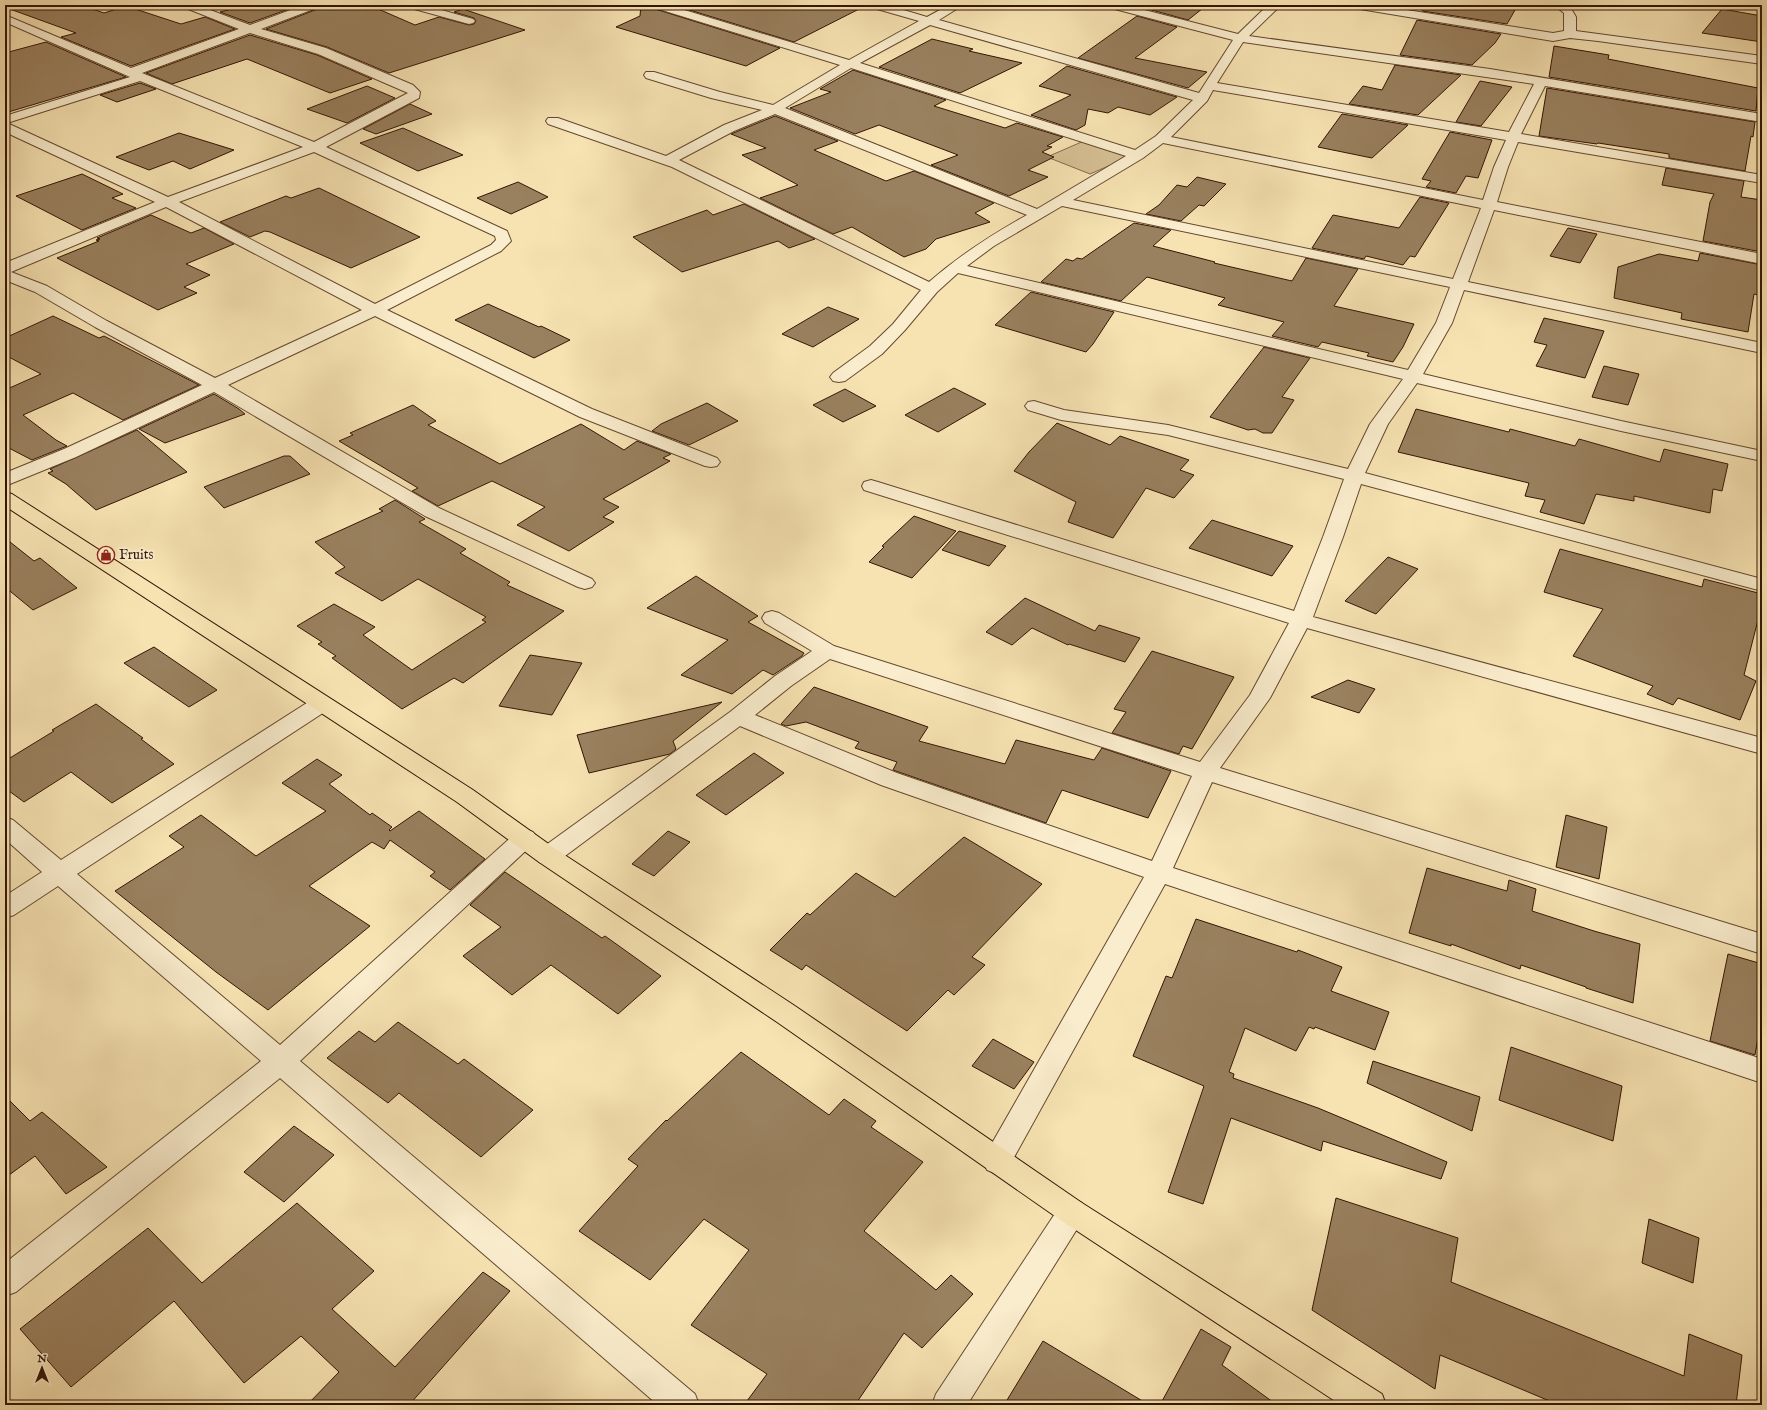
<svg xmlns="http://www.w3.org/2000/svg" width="1767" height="1410" viewBox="0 0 1767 1410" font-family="'IM FELL English',serif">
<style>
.green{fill:#d6c094;stroke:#856a4c}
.building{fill:#99805e;stroke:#341503}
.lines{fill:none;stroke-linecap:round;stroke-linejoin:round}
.street-casing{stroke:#65482f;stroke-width:2}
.highway-casing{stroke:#341503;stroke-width:2}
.street{fill:#faedcd;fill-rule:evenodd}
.highway{fill:#f7e3b2;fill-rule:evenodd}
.labels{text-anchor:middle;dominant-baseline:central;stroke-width:3.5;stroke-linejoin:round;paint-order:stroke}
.poi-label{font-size:14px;fill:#341503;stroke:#faedcd;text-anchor:start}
</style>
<rect width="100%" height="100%" fill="#f7e3b2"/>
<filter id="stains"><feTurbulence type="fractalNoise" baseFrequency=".005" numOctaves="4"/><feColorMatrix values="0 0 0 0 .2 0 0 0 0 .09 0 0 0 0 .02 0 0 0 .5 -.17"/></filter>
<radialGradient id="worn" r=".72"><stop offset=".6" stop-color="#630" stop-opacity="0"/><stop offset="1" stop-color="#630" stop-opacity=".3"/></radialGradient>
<path class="green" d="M1086,140l43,17 -39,17 -43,-17z"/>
<g class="building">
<path d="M8,5h73l23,8 22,-7 55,18 24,-7 30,12 -104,37 -70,-29 15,-4 -69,-25z"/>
<path d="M249,5h51l-50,18 -30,-11z"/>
<path d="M322,5h47l46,20 24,-8 30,8 5,-1 2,-3 -2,-3 -20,-6 9,-3 62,21 -136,43 -62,-26 -61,-18 54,-21z"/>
<path d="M641,5h7l4,3 128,40 -34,18 -130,-39 24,-11z"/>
<path d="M673,5h194l-73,37z"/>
<path d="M1155,5h52l-19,15 -40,-11z"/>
<path d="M1425,5h90l-4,4 4,1 -8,14 -85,-13z"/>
<path d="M1722,9l40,7v26l-60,-9z"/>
<path d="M1137,16l40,11 -42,31 72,14 -19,16 -110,-30z"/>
<path d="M1417,20l84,14 -6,9 -23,22 -72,-10z"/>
<path d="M250,35l67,20 55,24 -42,14 -83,-34 -75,25 -26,-11z"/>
<path d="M932,39l41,10 -4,2 53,12 -62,30 -81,-26z"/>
<path d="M46,42l80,35 -121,36v-60z"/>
<path d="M1554,46l55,9 -1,4 150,29 -2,23 -207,-34z"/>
<path d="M1395,65l66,10 -43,40 -69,-11 14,-18 19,4z"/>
<path d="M1067,66l110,31 -27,18 -32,-8 -10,6 -20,-4 -3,16 -9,5 -45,-15 40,-20 -32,-9z"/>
<path d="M853,70l93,30 -12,6 71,22 12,-5 46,14 -16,9 5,1 -10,5 12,5 -26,13 20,7 -39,19 -78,-31 27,-10 -79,-30 -24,9 -65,-26 41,-16 -11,-3z"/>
<path d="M1480,81l32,6 -31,39 -25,-4z"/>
<path d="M140,83l16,6 -39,13 -17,-7z"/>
<path d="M367,86l28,12 -48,25 -40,-14z"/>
<path d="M1547,88l208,34 -2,15 -2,-1 -6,35 -76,-13v-4l-71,-11 -1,1 -58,-8z"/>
<path d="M410,104l22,10 -56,20 -13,-5z"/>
<path d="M1342,114l66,11 -36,33 -54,-11z"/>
<path d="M775,116l63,25 -24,9 72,31 28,-10 80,32 -19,10 15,9 -54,17 -10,10 -22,8 -52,-30 -19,7 -73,-36 38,-13 -56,-30 24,-7 -35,-14z"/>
<path d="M403,128l60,27 -45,16 -58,-28z"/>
<path d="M1450,132l42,8 -14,38 -12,-2 -10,17 -30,-6 5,-6 -9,-2z"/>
<path d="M179,133l55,17 -44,19 -17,-8 -24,9 -33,-13z"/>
<path d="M1666,168l78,13 -3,16 21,3v52l-59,-11 7,-39 4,-8 -52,-9z"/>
<path d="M82,174l41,20 -11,4 24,10 -54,22 -66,-34z"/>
<path d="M1197,177l29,7 -22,22 -5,-1 -18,16 -35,-7 13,-9 18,-20 10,2z"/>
<path d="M518,182l30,15 -37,17 -34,-16z"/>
<path d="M319,188l101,49 -69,31 -81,-36 -5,-1 -15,6 -30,-15 66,-26 5,2z"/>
<path d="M1420,197l29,6 -34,54 -5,-1 -7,9 -37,-9 -2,3 -52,-11 21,-33 66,13z"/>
<path d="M744,204l71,35 -26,9 -11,-7 -96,31 -49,-35 74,-27 6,5z"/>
<path d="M151,215l40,18 13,-5 30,16 -48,20 24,11 -26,12 13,6 -39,17 -101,-52 42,-17 -3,-1 4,-1 -3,-1z"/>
<path d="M1134,223l37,7 -18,16 62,16 -1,1 78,18 14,-23 52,11 -24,37 80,18 -11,23 -10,15 -26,-6 2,-3 -47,-11 -4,5 -46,-11 12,-14 -66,-17 7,-7 -78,-21 -26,24 -80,-19 25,-23 7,2 4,-3 5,1z"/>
<path d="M1568,228l29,6 -17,29 -30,-7z"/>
<path d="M1700,253l62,12v31l-8,-2 -6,38 -67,-13 1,-6 -68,-15 4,-31 41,-13 39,7z"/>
<path d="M1031,292l83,20 -21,32 -7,8 -91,-27z"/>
<path d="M488,304l51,23 2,-1 29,14 -36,18 -79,-38z"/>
<path d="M828,307l31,12 -46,28 -31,-13z"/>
<path d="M53,316l46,22 5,-2 95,49 -76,35 -50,-27 -50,22 33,25 11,6 -35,14 -27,-14v-56l36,-16 -36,-19v-17z"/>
<path d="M1544,318l60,13 -19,47 -49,-12 11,-21 -13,-3z"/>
<path d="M1264,347l46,11 -28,39 12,3 -22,33h-9l-8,-4 -7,1 -38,-13z"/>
<path d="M1604,366l35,8 -11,31 -36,-8z"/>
<path d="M954,388l32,16 -48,28 -33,-17z"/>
<path d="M845,389l31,17 -33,16 -30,-17z"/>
<path d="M214,394l25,15 6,5 -80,29 -26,-14z"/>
<path d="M707,403l31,18 -49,24 -37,-14 9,-7z"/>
<path d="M413,405l23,16 -8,4 72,39 81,-40 43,26 13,-9 34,13 -8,4 7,3 -67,38 16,8 -16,10 11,5 -45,29 -52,-26 28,-18 -53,-26 -54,25 -26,-15 6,-3 -79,-47 14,-6 -3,-2z"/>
<path d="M1416,409l93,23 1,-3 65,17 4,-7 81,23 4,-13 64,15 -6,27 -9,-2 -3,24 -76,-17v5l-38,-7 -12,30 -44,-12 5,-12 -20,-4 4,-13 -131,-31z"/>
<path d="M1057,423l53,22 10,-9 69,24 -9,10 14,5 -20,23 -28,-10 -33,50 -45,-16 8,-20 -62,-31 15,-19z"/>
<path d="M137,430l50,42 -91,38 -30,-26 -18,-11 5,-2 -3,-2z"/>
<path d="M284,456h6l20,18 -86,34 -20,-21z"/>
<path d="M395,500l30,19 -6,3 47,27 -6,4 50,29 -3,3 57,26 -101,72 -9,-5 -52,31 -70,-51 4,-2 -18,-12 4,-2 -25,-16 37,-22 41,23 -12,8 49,35 74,-48 -4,-2 4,-3 -68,-38 -36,22 -47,-28 10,-6 -30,-25 68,-31 -4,-2z"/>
<path d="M914,516l42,15 -44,47 -43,-16 15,-15 -2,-1z"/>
<path d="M1212,520l81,26 -21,30 -83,-28z"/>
<path d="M959,531l47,15 -17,20 -47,-16z"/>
<path d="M5,538l29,23 6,-3 37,30 -44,22 -28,-23z"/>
<path d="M1560,549l142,38 2,-8 58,15v10l-18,71 12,6 -16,39 -62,-22 -5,7 -26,-11 6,-8 -80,-30 30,-47 -59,-17z"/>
<path d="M1388,557l30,12 -42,45 -31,-13z"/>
<path d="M696,576l62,40 -10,6 56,31 -2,3 -29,19 -10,-5 -31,24 -51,-19 47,-35 -81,-32z"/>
<path d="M1025,598l70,33 4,-6 41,13 -15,24 -56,-18 -1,1 -36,-17 -20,17 -26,-13z"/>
<path d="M154,647l63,43 -28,17 -65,-44z"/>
<path d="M1152,651l82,26 -42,72 -9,-3 -4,8 -67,-21 14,-21 -12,-3z"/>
<path d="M530,655l52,8 -30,52 -53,-9z"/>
<path d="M1348,680l27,9 -16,24 -48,-16z"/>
<path d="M814,687l114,40 -9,14 86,23 11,-24 78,20 8,-12 69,23 -23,47 -86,-28 -16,33 -153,-53 4,-8 -42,-14 4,-6 -53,-20 -20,4 -5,-2z"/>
<path d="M722,702l-49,39 3,8 -6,5 -81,19 -12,-38z"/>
<path d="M96,704l47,34 -2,1 33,25 -62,39 -41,-31 -47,30 -19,-14v-27l49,-30 -2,-1z"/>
<path d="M754,753l30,20 -58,42 -30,-20z"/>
<path d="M317,759l25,16 -13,9 41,31 2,-2 20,14 -3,3 1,1 29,-20 66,48 -35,31 -20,-14 5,-4 -45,-32 -6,9 -12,-7 -63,44 61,40 -102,84 -52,-38 -101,-81 69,-44 -15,-11 32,-21 55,41 70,-45 -44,-28z"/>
<path d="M1566,815l41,12 -8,52 -43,-12z"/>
<path d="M668,831l22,11 -36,34 -22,-12z"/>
<path d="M964,837l78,47 -70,73 13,8 -31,30 -6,-5 -41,41 -101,-66 -4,5 -32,-20 37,-37 3,2 46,-42 39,24z"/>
<path d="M1427,868l80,23 2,-11 27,9 -4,22 62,20 46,13 -7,59 -47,-15v-1l-65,-22 -1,4 -69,-25v2l-42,-13z"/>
<path d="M505,872l97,66 3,-2 56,40 -43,38 -67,-49 -39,30 -49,-39 38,-29 -31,-22z"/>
<path d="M1196,919l101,33 1,-2 44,17 -11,24 58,21 -14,38 -60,-23 -1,2 -5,-2 -13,24 -51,-23 -16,44 5,2 -1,4 85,30 129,54 -6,17 -118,-38 -2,10 -90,-33 -28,86 -35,-12 36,-106 -71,-30 33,-80 6,2z"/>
<path d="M1728,954l34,10v50l-7,41 -45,-14z"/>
<path d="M398,1022l60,42 6,-5 69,51 -52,47 -82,-64 -11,10 -61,-45 32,-27 16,11z"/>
<path d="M993,1039l41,23 -20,27 -42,-23z"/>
<path d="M1511,1047l111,39 -9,55 -114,-41z"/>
<path d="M741,1052l88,63 15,-16 32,22 -5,6 52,35 -59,69 72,59 15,-15 22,19 -51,54 -18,-15 -49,72h-111l23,-31 -76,-49 58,-75 -45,-31 -54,61 -71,-49 59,-65 -10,-7 38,-39 1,1z"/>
<path d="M1373,1061l107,36 -8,34 -105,-48z"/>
<path d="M5,1096l25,25 12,-9 65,55 -41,27 -31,-38 -30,22z"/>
<path d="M294,1126l40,29 -50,47 -40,-30z"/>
<path d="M1336,1198l122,40 -7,44 233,94 5,-42 53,21 -6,50h-177l-119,-50 -5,34 -123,-79z"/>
<path d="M297,1203l77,68 -42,38 63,58 88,-95 27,19 -101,114h-102l32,-33 -38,-36 -57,47 -70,-82 -103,86 -51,-58 128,-101 54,55z"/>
<path d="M1649,1219l50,19 -6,45 -51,-20z"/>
<path d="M1201,1329l30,18 -9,18 55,40h-117z"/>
<path d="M1043,1341l106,64h-145z"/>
</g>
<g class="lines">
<defs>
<g id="street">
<path d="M181,5h16l53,20 54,-20h17l-2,2 -58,22 65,19 87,37 7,7 -1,6 -93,49 181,84 4,10 -10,10 -114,59 205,99 125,49 3,4 -3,4 -6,1 -6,-1 -125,-49 -205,-101 -147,69 211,123 153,71 3,4 -3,4 -7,2 -7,-2 -153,-71 -211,-124 -138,65 -71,29v-13l59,-24 138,-64 -107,-58 -60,-35 -30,-12v-17l150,-61 -150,-70v-16l125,-39 -125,-55v-7l126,53 108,-39 -56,-22zM250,33l68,21 90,39 -94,49 -172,-69zM140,81l163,66 -135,50 -161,-74zM314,152l181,84 1,4 -5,5 -116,59 -196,-102zM166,207l196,103 -147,68 -108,-57 -60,-35 -36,-14z"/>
<path d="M405,5h19l49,14 2,2 -2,2 -4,1 -62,-17z"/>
<path d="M650,5h18l181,55 70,-39 -49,-14 -2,-2h19l40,12 22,-12h14l-24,15 260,73 34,-53 -126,-33 -2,-2h20l113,29 30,-29h13l-32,31 241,33 272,45v8l-217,-36 -24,48 241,41v8l-244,-41 -10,25 -11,35 265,52v10l-268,-54 -26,72 294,61v10l-298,-63 -12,33 -29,51 198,47 141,30v10l-141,-30 -204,-48 -29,41 -23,49 397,106v12l-401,-107 -18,53 -30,80 449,121v16l-455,-126 -37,70 -50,70 542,166v20l-550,-172 -39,86 589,191v24l-597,-199 -158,286 -10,4 -10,-4 -4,-9 4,-9 157,-275 -263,-92 -141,-59 -183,136 -9,3 -9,-3 -3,-6 3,-6 191,-138 45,-36 37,-25 -47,-28 -3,-5 3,-5 7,-2 7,2 55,33 366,116 50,-67 39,-72 -425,-133 -2,-4 2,-4 7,-2 7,2 416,129 29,-74 21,-58 -176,-44 -107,-15 -33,-10 -3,-4 3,-4 6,-1 30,9 104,15 180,44 22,-45 33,-45 -445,-106 -21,19 -32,38 -23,24 -37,27 -6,1 -6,-1 -3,-4 3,-4 37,-27 23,-22 28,-34 -249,-123 -124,-43 -2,-3 2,-3h10l108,38 58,-31 38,-15 -51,-12 -65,-20 -2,-3 2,-3h8l66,20 53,13 67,-40 -188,-58zM930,25l263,75 -37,36 -21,14 -275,-87zM1243,42l291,42 -25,48 -292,-49zM851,68l275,88 -89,53 -252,-101zM1213,90l293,50 -12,27 -11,33 -312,-63 36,-36zM775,114l252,101c-36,20 -67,40 -98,67l-250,-122 55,-29zM1163,143l318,65 -28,71 -380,-79 70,-42zM1062,206l388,81 -14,36 -28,47 -441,-104 27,-20zM830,659l362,117 -40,85 -255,-88 -142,-58 36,-29z"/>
<path d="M1348,5h27l178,28 11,-2v-18l-10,-8h15l7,12v14l186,25v8l-164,-23 -28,-3 -17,3 -199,-33z"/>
<path d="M321,697l8,2 3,5 -3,5 -252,165 203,171 237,-213 8,-3 8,3 4,6 -4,6 -233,217 395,333 4,11h-41l-378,-327 -264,214 -11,4v-33l256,-202 -203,-175 -44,29 -9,3v-22l37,-24 -37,-33v-22l8,3 48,40 252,-161z"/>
<path d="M1072,1199l10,4 5,9 -5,9 -115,184h-35l4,-11 126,-191z"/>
</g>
<path id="highway" d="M5,492l7,2 461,296 84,60 238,156 287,197 300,191 4,11h-45l-279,-184 -285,-199 -238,-160 -82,-60 -452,-296z"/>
</defs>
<use href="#street" class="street-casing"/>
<use href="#highway" class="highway-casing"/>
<use href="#street" class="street"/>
<use href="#highway" class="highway"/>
</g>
<defs>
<symbol id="shop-ring" viewBox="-11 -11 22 22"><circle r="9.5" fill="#faedcd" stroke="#8f2418" stroke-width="1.5"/><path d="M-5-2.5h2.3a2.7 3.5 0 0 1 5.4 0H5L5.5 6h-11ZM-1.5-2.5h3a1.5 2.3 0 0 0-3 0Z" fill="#8f2418"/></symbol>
</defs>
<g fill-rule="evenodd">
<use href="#shop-ring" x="96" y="545" width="20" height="20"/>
</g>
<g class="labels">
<g class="poi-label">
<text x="119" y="555">Fruits</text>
</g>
</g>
<rect width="1767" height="1410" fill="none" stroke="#f7e3b2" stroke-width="20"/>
<rect x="6" y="6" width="1755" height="1398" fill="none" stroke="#341503" stroke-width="2"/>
<rect x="10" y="10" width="1747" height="1390" fill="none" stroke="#341503"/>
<g transform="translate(42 1368)" stroke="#faedcd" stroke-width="3" paint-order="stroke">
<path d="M0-3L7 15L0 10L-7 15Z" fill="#341503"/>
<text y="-6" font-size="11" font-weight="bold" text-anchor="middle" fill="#341503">N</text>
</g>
<rect width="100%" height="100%" filter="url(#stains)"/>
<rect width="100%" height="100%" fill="url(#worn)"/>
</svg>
